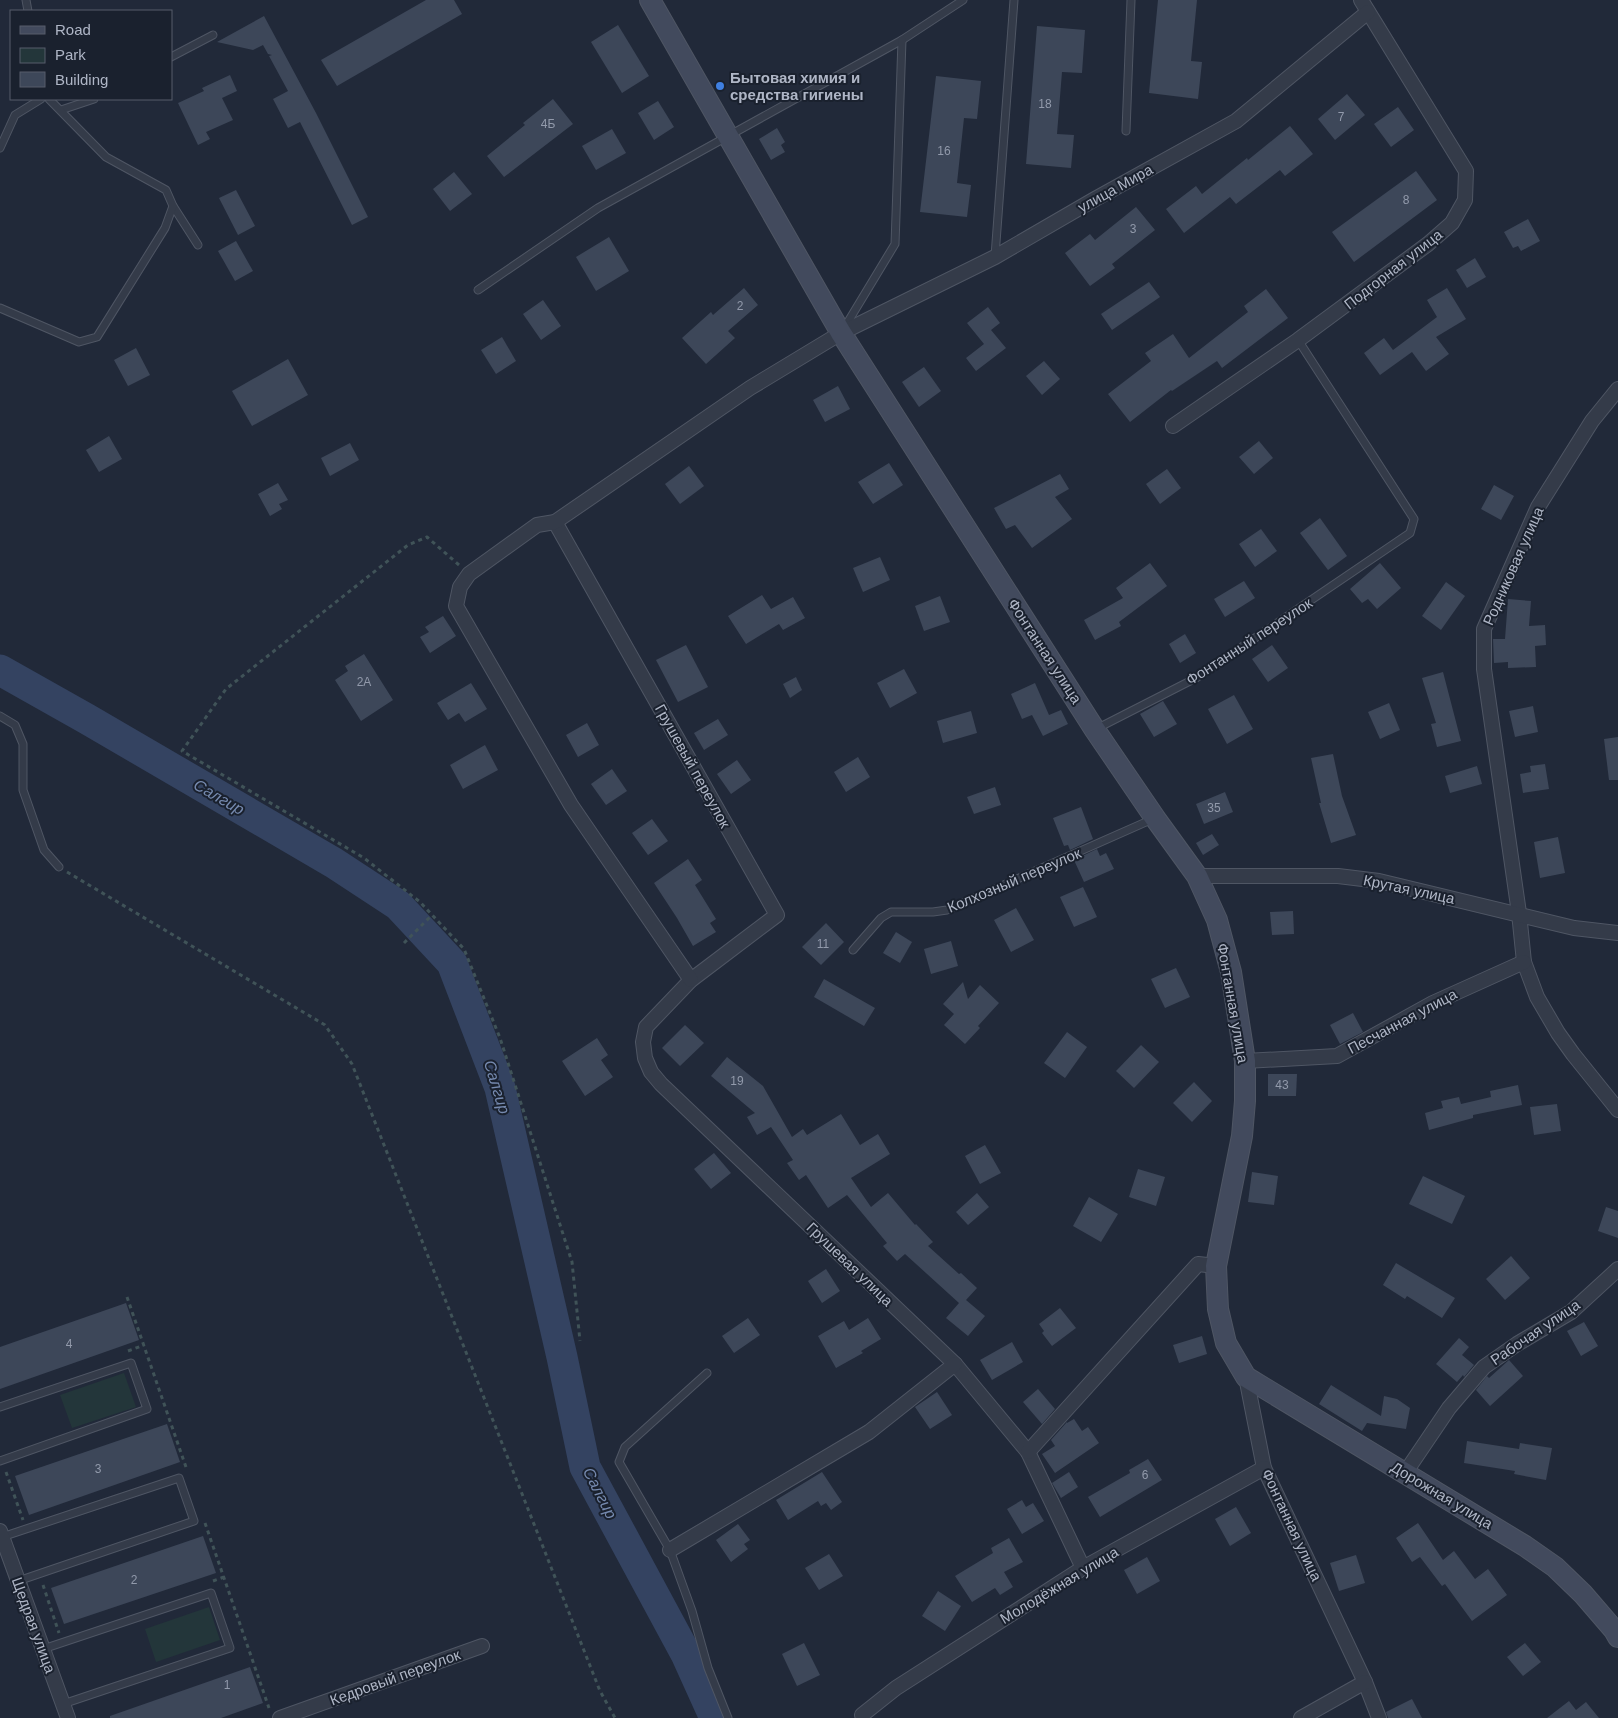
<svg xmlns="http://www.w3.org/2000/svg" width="1618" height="1718" viewBox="0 0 1618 1718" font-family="Helvetica,sans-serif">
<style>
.green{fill:#23363a}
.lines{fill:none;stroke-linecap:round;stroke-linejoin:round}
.river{stroke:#344361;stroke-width:31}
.building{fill:#3d4759}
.service-casing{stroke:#4f5664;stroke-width:9}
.minor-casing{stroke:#4f5664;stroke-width:16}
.secondary-casing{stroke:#4f5664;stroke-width:22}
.path{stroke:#405358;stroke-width:3;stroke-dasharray:4 4;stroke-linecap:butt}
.service{stroke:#343b49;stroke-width:7}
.minor{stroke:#343b49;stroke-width:14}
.secondary{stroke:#424a5d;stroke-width:20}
.shop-dot{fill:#3f7fe0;stroke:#1a212e;stroke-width:2}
.labels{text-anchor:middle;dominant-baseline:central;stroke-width:4;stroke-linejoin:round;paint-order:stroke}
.number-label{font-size:12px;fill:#929aab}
.poi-label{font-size:15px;font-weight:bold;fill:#afb6c6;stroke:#1a212e;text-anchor:start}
.street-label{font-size:15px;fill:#afb6c6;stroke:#1a212e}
.water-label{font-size:16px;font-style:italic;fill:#768aaf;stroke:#1a212e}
</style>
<rect width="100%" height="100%" fill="#212939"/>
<g class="green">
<path d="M124,1373l12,34 -64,21 -12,-33z"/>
<path d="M209,1607l11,33 -64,22 -11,-33z"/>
</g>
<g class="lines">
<path class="river" d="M0,670l87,49 247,144 64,42 54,58 48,125 62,269 23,110 102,189 28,62"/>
</g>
<g class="building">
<path d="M426,0h28l8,14 -125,72 -16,-26z"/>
<path d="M1158,0h39l-6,61 11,1 -4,37 -49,-6z"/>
<path d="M264,16l52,97 52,104 -16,8 -52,-103 -12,6 -15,-29 15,-8 -19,-35 3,-1 -4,-1 -5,-9 -10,5 -36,-8z"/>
<path d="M618,25l31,51 -27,17 -31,-51z"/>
<path d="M1037,26l48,4 -3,43 -20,-1 -5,62 17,1 -3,33 -45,-4z"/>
<path d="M230,75l7,16 -15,7 11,22 -27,12 4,7 -12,6 -20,-42 26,-12 -2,-3z"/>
<path d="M936,76l45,5 -4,38 -13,-1 -7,65 14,2 -4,32 -47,-5z"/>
<path d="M1347,94l18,21 -30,25 -17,-21z"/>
<path d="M553,99l20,25 -69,53 -17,-21 38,-31 -2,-2z"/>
<path d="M658,101l16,26 -20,13 -16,-27z"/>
<path d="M1398,107l16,23 -23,17 -17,-23z"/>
<path d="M1290,126l23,28 -28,22 -5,-6 -44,34 -6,-7 -46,36 -18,-24 30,-23 6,8 45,-36 1,2z"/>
<path d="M777,128l8,14 -4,3 4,7 -14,8 -12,-21z"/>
<path d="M612,129l14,24 -30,17 -14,-24z"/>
<path d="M1416,171l21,29 -83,62 -22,-30z"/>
<path d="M454,172l18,22 -22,17 -17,-22z"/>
<path d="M236,190l19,36 -17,9 -19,-37z"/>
<path d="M1136,207l19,23 -43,34 3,4 -25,18 -25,-33 25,-19 5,6z"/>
<path d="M1528,219l12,22 -19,10 -3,-5 -5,2 -9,-16z"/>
<path d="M609,237l20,34 -33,20 -20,-34z"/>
<path d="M236,241l17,30 -18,10 -17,-30z"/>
<path d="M1475,258l11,19 -19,11 -11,-18z"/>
<path d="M1149,282l11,15 -48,33 -11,-16z"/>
<path d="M744,288l14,17 -30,26 7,7 -29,26 -24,-26 29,-26 2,3z"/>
<path d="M1447,288l19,31 -30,18 13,17 -23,17 -14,-19 -32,23 -16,-22 20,-15 9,12 44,-33 -10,-17z"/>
<path d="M1266,289l22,29 -66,50 -5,-7 -45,30 -1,-1 -41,32 -22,-28 43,-33 -6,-8 28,-19 16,24 59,-46 -4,-6z"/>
<path d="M543,300l18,26 -20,14 -18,-26z"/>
<path d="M988,307l12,16 -9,7 15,18 -30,23 -10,-13 18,-14 -17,-21z"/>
<path d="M502,337l14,24 -20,13 -15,-24z"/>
<path d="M136,348l14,27 -22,11 -14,-26z"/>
<path d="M288,359l20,36 -56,31 -20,-35z"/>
<path d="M1044,361l16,18 -18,16 -16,-19z"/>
<path d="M924,367l17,24 -22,16 -17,-25z"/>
<path d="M838,386l12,23 -25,13 -12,-22z"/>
<path d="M109,436l13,23 -23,13 -13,-22z"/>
<path d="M1259,441l14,17 -19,16 -15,-17z"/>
<path d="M350,443l9,17 -29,16 -9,-18z"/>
<path d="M889,463l14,22 -30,19 -15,-22z"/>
<path d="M689,466l15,20 -24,18 -15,-20z"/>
<path d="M1167,469l14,19 -21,16 -14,-20z"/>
<path d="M1060,474l9,15 -14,8 17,22 -40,29 -17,-23 -9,4 -12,-21z"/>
<path d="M278,483l10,17 -9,4 3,5 -12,7 -12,-22z"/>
<path d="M1494,485l20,11 -13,24 -20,-11z"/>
<path d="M1320,518l27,38 -19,14 -28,-37z"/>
<path d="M1261,529l16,22 -22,16 -16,-23z"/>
<path d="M880,557l10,23 -27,12 -10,-24z"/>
<path d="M1150,563l17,23 -48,36 2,4 -26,14 -11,-20 39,-22 -7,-10z"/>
<path d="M1380,563l21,25 -24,21 -9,-10 -6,4 -12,-14z"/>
<path d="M1244,581l11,17 -30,19 -11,-18z"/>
<path d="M1446,582l19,14 -24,34 -19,-14z"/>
<path d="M762,595l9,14 22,-12 12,21 -22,12 -4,-6 -33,20 -18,-28z"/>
<path d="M940,596l10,26 -26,9 -9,-25z"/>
<path d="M1508,599l23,2 -2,25 16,-1 1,20 -11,1 1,21 -28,1v-6l-14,1 -1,-24h12z"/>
<path d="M443,616l13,20 -26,17 -10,-16 9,-5 -4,-5z"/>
<path d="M1185,634l11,19 -16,10 -11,-19z"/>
<path d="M686,645l22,42 -30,15 -22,-42z"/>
<path d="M1272,645l16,23 -20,14 -16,-23z"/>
<path d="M364,654l29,46 -32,21 -26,-41 13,-9 -3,-5z"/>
<path d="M904,669l13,24 -27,15 -13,-25z"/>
<path d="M1443,672l18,69 -24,6 -6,-23 5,-1 -14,-45z"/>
<path d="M796,677l6,13 -12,8 -7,-14z"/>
<path d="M471,683l16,26 -22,13 -6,-9 -11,7 -11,-17z"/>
<path d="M1035,683l14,32 12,-5 7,14 -25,12 -11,-21 -10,4 -11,-25z"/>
<path d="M1234,695l19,34 -26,15 -19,-35z"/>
<path d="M1163,701l14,23 -23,13 -14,-23z"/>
<path d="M1389,703l11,27 -20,9 -12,-27z"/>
<path d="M1533,706l5,26 -23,5 -6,-26z"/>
<path d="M971,711l6,22 -34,10 -6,-22z"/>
<path d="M718,719l10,16 -24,15 -10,-17z"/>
<path d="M587,723l12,22 -21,12 -12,-22z"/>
<path d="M1618,737v43h-9l-5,-41z"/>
<path d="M485,745l13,25 -35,19 -13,-24z"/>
<path d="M1333,754l9,42 14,39 -25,8 -12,-40h2l-10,-45z"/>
<path d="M858,757l12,20 -24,15 -12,-20z"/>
<path d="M737,760l14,20 -20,14 -14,-20z"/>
<path d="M1545,764l4,25 -26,4 -3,-19 11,-2 -1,-6z"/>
<path d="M1477,766l5,18 -32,9 -5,-17z"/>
<path d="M612,769l15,22 -21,14 -15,-21z"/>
<path d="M995,787l6,18 -27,9 -7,-17z"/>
<path d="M1225,792l8,20 -29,12 -8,-20z"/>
<path d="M1081,807l12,32 -23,11 -2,-5 -4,1 -11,-28z"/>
<path d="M652,819l16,22 -20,14 -16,-22z"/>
<path d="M1212,834l7,11 -16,10 -7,-12z"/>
<path d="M1558,837l7,36 -25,5 -6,-36z"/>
<path d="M1097,849l3,7 6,-3 8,16 -30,13 -10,-22z"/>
<path d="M688,859l14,21 -7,5 21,34 -6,4 6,9 -23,14 -16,-28 -23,-35z"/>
<path d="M1083,887l14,30 -23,10 -14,-30z"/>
<path d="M1016,908l18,32 -23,12 -17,-32z"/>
<path d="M1293,911l1,23 -22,1 -2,-23z"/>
<path d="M826,923l18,19 -23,23 -19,-18z"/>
<path d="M896,932l16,10 -12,21 -17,-10z"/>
<path d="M951,941l7,25 -27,8 -7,-25z"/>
<path d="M1176,968l14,29 -25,11 -14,-29z"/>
<path d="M824,979l51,29 -11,18 -50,-29z"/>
<path d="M963,982l5,17 12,-14 19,18 -21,23 2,2 -15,16 -21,-19 10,-11 -11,-10z"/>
<path d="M1353,1013l10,19 -23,12 -10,-19z"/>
<path d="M685,1025l19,18 -24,23 -18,-18z"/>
<path d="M1067,1032l20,15 -22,31 -21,-15z"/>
<path d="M597,1038l11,17 -7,5 12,17 -28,19 -23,-35z"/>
<path d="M1141,1045l18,17 -25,26 -18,-17z"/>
<path d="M727,1057l36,29 29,51 11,-8 4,6 34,-21 19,31 18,-11 12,20 -39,24 20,29 17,-14 27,32 1,-1 17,18 -5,4 31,28 2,-1 16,15 -11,12 19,16 -17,20 -22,-18 13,-15 -54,-49 -8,7 -14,-15 4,-3 -40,-48 -19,13 -22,-33 -7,5 -12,-17 6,-3 -22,-33 -14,8 -10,-18 8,-4 -44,-37z"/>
<path d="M1268,1074h29l-1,22h-28z"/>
<path d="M1194,1082l18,19 -20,21 -19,-19z"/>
<path d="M1518,1085l4,20 -49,10v3l-44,12 -4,-17 18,-5 -2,-7 18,-4 2,7 30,-7 -1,-6z"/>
<path d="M1557,1104l4,27 -27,4 -4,-28z"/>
<path d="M985,1145l16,28 -21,11 -15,-28z"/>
<path d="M714,1153l17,20 -20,16 -17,-20z"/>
<path d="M1138,1169l27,8 -9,29 -27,-9z"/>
<path d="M1252,1172l26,4 -4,29 -26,-3z"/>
<path d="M1423,1176l42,20 -13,28 -43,-20z"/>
<path d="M977,1193l12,14 -21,18 -12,-13z"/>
<path d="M1089,1197l29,17 -17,28 -28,-16z"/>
<path d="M1606,1207l12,4v27l-20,-7z"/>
<path d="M1511,1256l19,22 -25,22 -19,-21z"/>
<path d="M1396,1263l59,35 -13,20 -35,-22 -2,3 -22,-14z"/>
<path d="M826,1269l14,22 -18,12 -14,-22z"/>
<path d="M126,1303l13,37 -139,49v-42z"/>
<path d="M1060,1308l16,20 -24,18 -10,-13 2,-2 -5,-7z"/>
<path d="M748,1318l12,17 -26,18 -12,-17z"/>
<path d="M868,1318l13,21 -20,12 2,2 -27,15 -18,-32 26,-15 5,9z"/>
<path d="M1584,1322l14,24 -17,10 -14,-25z"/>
<path d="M1202,1336l5,18 -28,9 -6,-18z"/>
<path d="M1459,1338l10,9 -7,8 12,10 -10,12 -1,-2 -6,7 -21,-18z"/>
<path d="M1012,1342l11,20 -31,18 -12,-20z"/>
<path d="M1509,1360l14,16 -33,30 -14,-16 11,-14 2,2z"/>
<path d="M1331,1385l50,31 3,-20 13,3 13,9 -4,21 -39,-6 -5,8 -43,-27z"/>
<path d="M1038,1389l17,20 -13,15 -19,-22z"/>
<path d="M937,1392l15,23 -22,14 -15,-22z"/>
<path d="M1074,1419l8,12 6,-4 11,16 -44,30 -13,-19 13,-8 -4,-6 16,-18v1z"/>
<path d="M167,1424l13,38 -151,53 -14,-39z"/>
<path d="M1467,1441l52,8 1,-6 32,5 -6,32 -32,-6 1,-3 -51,-8z"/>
<path d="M1148,1459l14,21 -62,37 -12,-20 42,-24 -1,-3z"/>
<path d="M822,1472l20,30 -11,8 -5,-7 -5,3 -3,-5 -30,19 -12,-20z"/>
<path d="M1069,1472l9,15 -17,11 -9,-15z"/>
<path d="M1022,1500l4,7 7,-4 11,18 -22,13 -15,-25z"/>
<path d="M1236,1507l15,26 -21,13 -15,-27z"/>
<path d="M1418,1523l25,37 11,-9 21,28 13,-10 19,26 -35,26 -27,-37 -3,2 -22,-29 -8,5 -16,-24z"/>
<path d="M738,1524l12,16 -6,4 4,5 -17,13 -15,-22z"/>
<path d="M203,1536l13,37 -152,51 -13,-36z"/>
<path d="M1009,1538l14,24 -19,10 9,15 -13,8 -5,-7 -23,14 -17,-26 38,-23 -2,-5z"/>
<path d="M829,1554l14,22 -24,14 -14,-22z"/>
<path d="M1356,1555l9,28 -26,8 -9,-28z"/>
<path d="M1147,1557l13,24 -23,13 -13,-24z"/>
<path d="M938,1591l23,15 -16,25 -23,-15z"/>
<path d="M804,1643l16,32 -23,11 -15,-32z"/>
<path d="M1525,1643l16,19 -18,14 -16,-19z"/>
<path d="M250,1667l13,36 -42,15h-111v-2z"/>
<path d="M1412,1699l10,19h-34l-2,-6z"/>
<path d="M1569,1701l7,9 10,-8 13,16h-52z"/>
</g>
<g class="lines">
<defs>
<g id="service">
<path d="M26,0l2,11"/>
<path d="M171,57l42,-22"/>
<path d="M61,110l33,-11"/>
<path d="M1126,131l5,-131"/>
<path d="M0,148l15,-33 26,-16"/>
<path d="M173,206l25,39"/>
<path d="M995,256l19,-256"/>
<path d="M478,290l120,-82 304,-168 61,-40"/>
<path d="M0,308l79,34 18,-5 68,-109 8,-22 -7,-16 -60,-33 -57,-58"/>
<path d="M843,330l52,-86 7,-204"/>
<path d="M0,716l15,9 8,19v46l21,60 15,17"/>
<path d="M1096,729l100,-51 214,-145 4,-14 -116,-179"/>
<path d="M853,950l28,-32 10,-6h42l14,-2 208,-92"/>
<path d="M707,1373l-82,74 -6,15 51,88 22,61 16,57 20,50"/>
<path d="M0,1407l131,-44 16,46 -147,52"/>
<path d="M2,1537l177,-59 15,43 -176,60"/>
<path d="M43,1649l168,-56 19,55 -167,56"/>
</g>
<g id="minor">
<path d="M1618,389l-26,32 -54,86 -54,122v40l35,244 5,49 13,35 21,36 15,21 45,56"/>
<path d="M1173,426l125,-86 130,-96 24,-21 13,-23 1,-29 -105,-171"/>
<path d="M555,522l222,393 -86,65 -45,47 -3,15 2,16 6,14 10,12 294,280 73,88 55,116"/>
<path d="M1197,876h141l41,5 195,47 44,5"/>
<path d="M691,980l-120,-175 -115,-199 4,-19 9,-13 68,-49 18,-3 195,-134 91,-55 154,-76 100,-58 141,-78 132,-109"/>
<path d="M1245,1061l92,-5 96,-53 91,-41"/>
<path d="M1246,1377l18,91 101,214 14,36"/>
<path d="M1028,1452l170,-188 18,2"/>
<path d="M1405,1473l44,-65 35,-41 33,-23 54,-32 47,-43"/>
<path d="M0,1531l68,187"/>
<path d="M670,1550l199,-118 86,-68"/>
<path d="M862,1715l34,-27 187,-120 181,-100"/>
<path d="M280,1718l202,-72"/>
<path d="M1301,1718l64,-36"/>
</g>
<path id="secondary" d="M650,0l191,333 254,397 60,88 42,58 20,44 14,52 14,89v40l-3,35 -26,130 2,43 8,34 20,34 279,169 30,21 28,27 31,36 4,7"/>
</defs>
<use href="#service" class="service-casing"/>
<use href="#minor" class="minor-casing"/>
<use href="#secondary" class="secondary-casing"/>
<g class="path">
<path d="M459,565l-32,-28 -19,8 -182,144 -44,62 182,107 56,44 44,47 36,89 72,224 8,79"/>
<path d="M67,872l258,153 27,39 248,627 15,27"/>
<path d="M404,943l27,-27"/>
<path d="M127,1297l60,173"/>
<path d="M128,1351l16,-6"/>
<path d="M6,1472l17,48"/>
<path d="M205,1523l64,185"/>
<path d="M213,1581l11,-4"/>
<path d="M43,1585l16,48"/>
</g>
<use href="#service" class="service"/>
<use href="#minor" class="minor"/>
<use href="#secondary" class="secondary"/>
</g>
<circle class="shop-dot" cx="720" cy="86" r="5"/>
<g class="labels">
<g class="number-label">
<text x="1045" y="104">18</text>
<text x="1341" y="117">7</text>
<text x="548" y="124">4Б</text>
<text x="944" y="151">16</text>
<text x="1406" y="200">8</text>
<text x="1133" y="229">3</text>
<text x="740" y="306">2</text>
<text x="364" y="682">2А</text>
<text x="1214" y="808">35</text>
<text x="823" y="944">11</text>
<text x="737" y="1081">19</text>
<text x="1282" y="1085">43</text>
<text x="69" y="1344">4</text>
<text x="98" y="1469">3</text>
<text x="1145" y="1475">6</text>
<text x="134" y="1580">2</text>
<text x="227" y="1685">1</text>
</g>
<g class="poi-label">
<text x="730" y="77">Бытовая химия и<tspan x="730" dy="17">средства гигиены</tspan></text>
</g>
<g class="street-label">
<text transform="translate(1115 188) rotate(-29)">улица Мира</text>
<text transform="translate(1393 269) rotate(-38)">Подгорная улица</text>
<text transform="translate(1513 566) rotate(-66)">Родниковая улица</text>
<text transform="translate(1249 641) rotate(-33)">Фонтанный переулок</text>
<text transform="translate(1045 651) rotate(57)">Фонтанная улица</text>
<text transform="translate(693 766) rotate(61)">Грушевый переулок</text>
<text transform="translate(1014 880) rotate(-23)">Колхозный переулок</text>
<text transform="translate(1409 889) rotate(12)">Крутая улица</text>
<text transform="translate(1233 1003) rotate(80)">Фонтанная улица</text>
<text transform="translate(1402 1021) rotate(-28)">Песчанная улица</text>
<text transform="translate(850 1264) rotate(44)">Грушевая улица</text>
<text transform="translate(1535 1332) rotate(-34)">Рабочая улица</text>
<text transform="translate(1442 1495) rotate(31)">Дорожная улица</text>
<text transform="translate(1292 1525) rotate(65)">Фонтанная улица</text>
<text transform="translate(1059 1585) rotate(-31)">Молодёжная улица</text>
<text transform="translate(34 1625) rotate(70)">Щедрая улица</text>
<text transform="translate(395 1677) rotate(-20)">Кедровый переулок</text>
</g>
<g class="water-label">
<text transform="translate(219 797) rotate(30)">Салгир</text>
<text transform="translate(497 1087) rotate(73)">Салгир</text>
<text transform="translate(600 1493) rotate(63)">Салгир</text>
</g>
</g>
<rect x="10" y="10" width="162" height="90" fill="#1a212e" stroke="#565d6b"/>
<rect x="20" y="26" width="25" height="8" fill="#424a5d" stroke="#565d6b"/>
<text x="55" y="35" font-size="15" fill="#afb6c6">Road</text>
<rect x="20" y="48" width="25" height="15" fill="#23363a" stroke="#565d6b"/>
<text x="55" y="60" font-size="15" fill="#afb6c6">Park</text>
<rect x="20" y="72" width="25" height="15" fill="#3d4759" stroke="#565d6b"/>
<text x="55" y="85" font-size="15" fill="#afb6c6">Building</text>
</svg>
